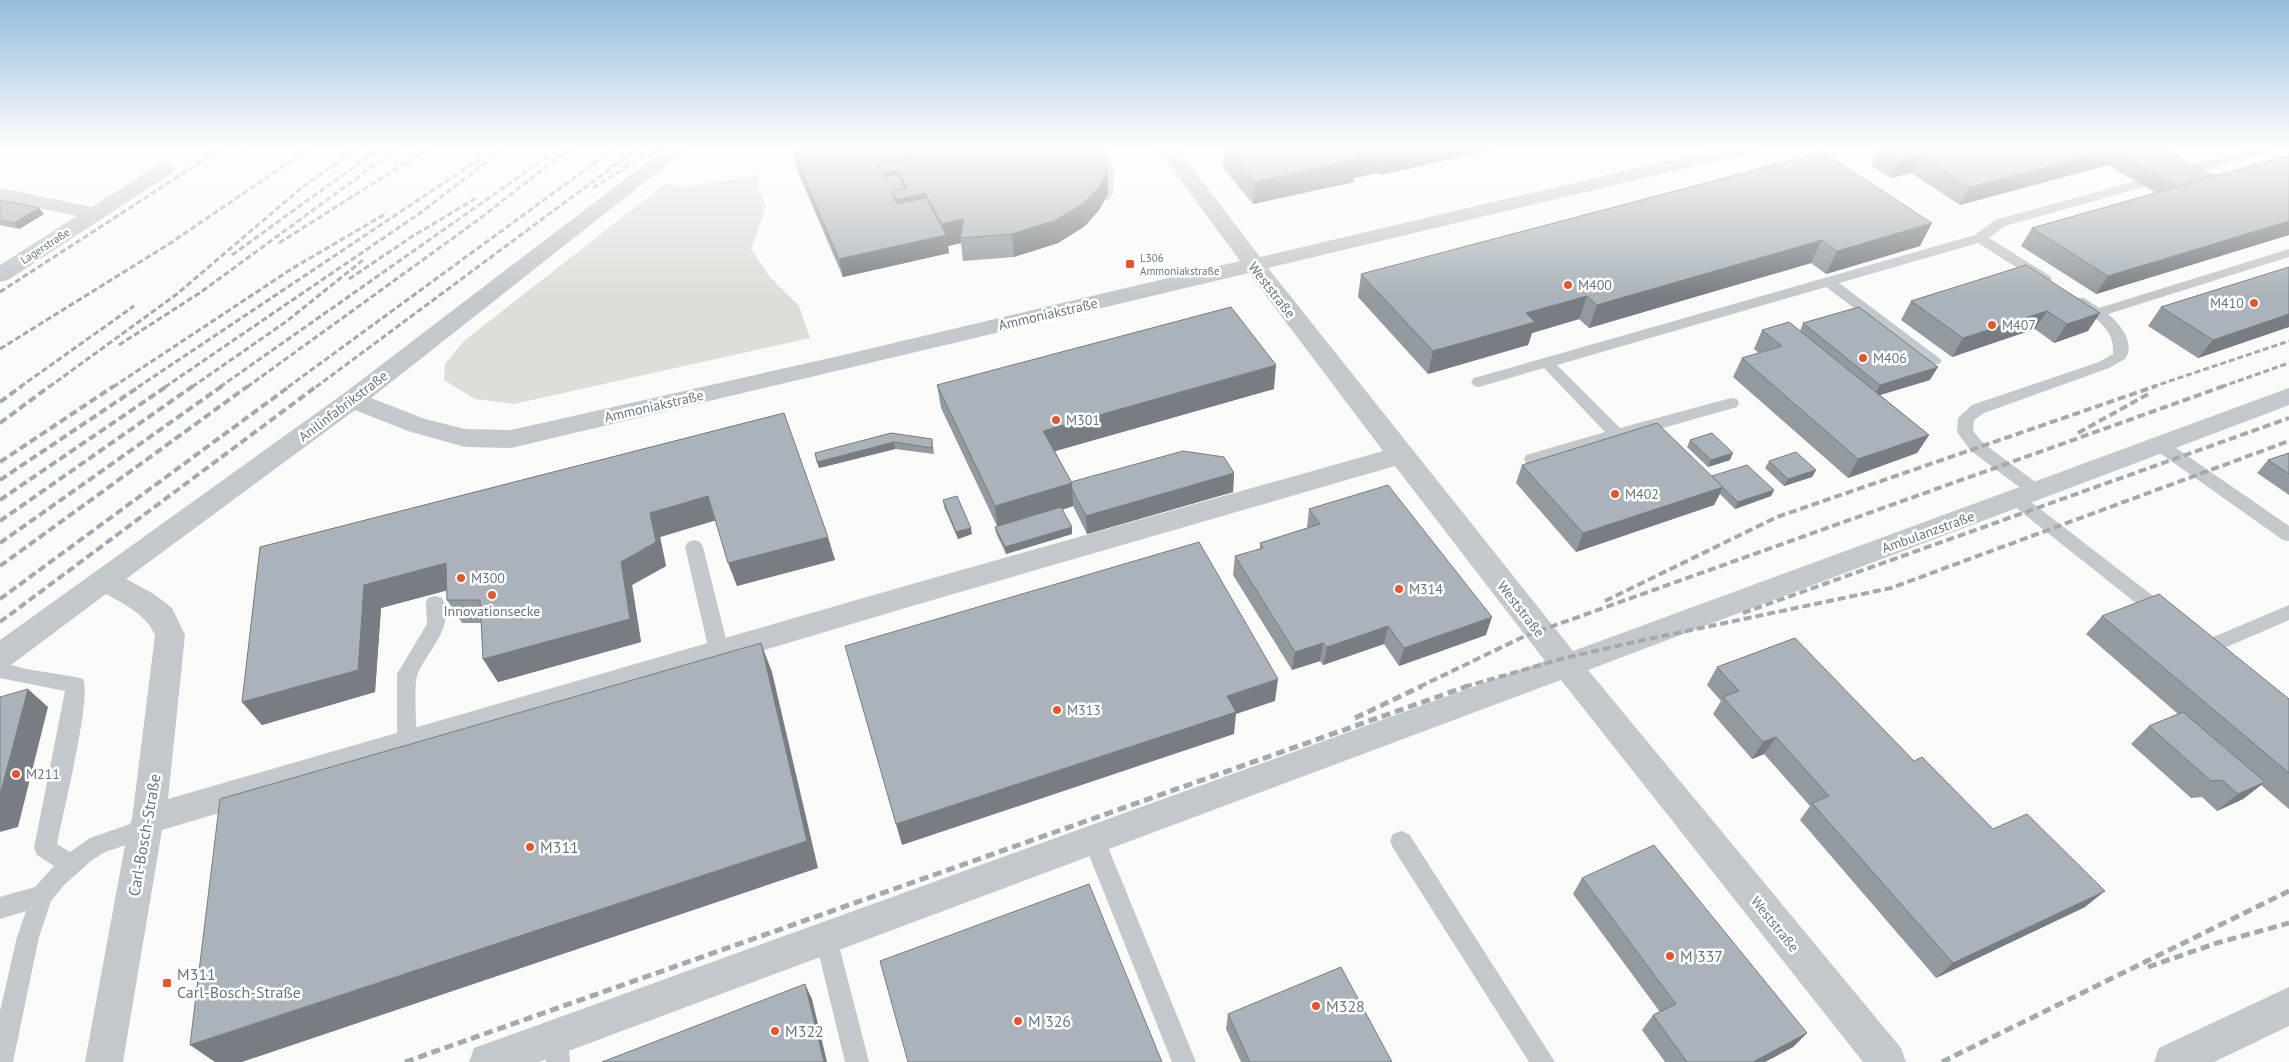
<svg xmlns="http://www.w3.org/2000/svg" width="2289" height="1062" viewBox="0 0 2289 1062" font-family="'PT Sans',sans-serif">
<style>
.green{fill:#dadfd7}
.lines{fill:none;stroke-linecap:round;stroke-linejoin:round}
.lane{fill:#c3c8cc;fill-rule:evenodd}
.street{fill:#c3c8cc;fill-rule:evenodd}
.rail-far2{stroke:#a2aab0;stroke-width:3;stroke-dasharray:6 3;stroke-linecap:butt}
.rail-far1{stroke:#a2aab0;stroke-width:4;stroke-dasharray:8 4;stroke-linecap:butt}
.rail{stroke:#a2aab0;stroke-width:5;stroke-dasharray:9 5;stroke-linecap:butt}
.wall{fill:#929a9f}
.shaded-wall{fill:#777d82}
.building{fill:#aab3b9;stroke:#777d82}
.poi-dot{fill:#e4572e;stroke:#fff;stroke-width:2}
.labels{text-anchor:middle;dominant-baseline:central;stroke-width:5;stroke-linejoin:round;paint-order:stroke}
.far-street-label{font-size:11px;fill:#657683;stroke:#fff}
.far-poi-label{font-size:11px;fill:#657683;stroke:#fff;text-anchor:start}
.poi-label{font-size:14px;fill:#657683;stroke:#fff;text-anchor:start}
.street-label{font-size:14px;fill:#657683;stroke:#fff}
.near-street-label{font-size:16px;fill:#657683;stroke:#fff}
.near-poi-label{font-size:16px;fill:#657683;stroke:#fff;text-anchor:start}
</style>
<rect width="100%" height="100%" fill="#fafaf8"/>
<path class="green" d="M760,175l-3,10 9,22 -15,42 19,28 29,29 11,32 -296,66 -39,-5 -31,-19 1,-16 20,-24 200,-156 17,3z"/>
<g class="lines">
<g class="lane">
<path d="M1084,148h12l18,21 -1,25 -5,6h-10l-2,-3 4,-4 2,-24z"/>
<path d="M2255,148h19l-2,3 -267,75 -16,12 61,38 2,3 -2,3h-10l-62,-39 -139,40 100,75 3,3 -3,3h-10l-103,-77 -269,78 63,63 111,-30 6,1 2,4 -2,4 -205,58 -6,-2 -2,-4 2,-4 79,-23 -61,-64 -65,19 -5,-1 -3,-4 3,-4 501,-143 20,-15z"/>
<path d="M2289,249v8l-181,57c12,10 28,29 17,45l-16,9 -125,45 -10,7 -1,11 10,12 59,44 2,4 -2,4 -6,2 -6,-2 -59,-44 -14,-19 1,-14 14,-13 127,-43 14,-8c2,-27 -20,-37 -39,-50l-2,-3 2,-3h10l15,10z"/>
<path d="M2160,439l6,2 123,85v15l-6,-1 -129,-91 -2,-4 2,-4z"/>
<path d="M2016,493l6,2 148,114 2,5 -2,5 -7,2 -7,-2 -146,-116 -3,-4 3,-4z"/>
<path d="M694,540l6,2 3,5 26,104 -3,5 -7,3 -7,-3 -3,-5 -24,-104 3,-5z"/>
<path d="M435,596l7,2c14,27 -13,51 -24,75 -5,10 -1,56 -1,70l-3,6 -7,3 -7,-3 -3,-6v-69l30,-50 -1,-21 2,-5z"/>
<path d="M2289,605v15l-83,36 -7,-3 -3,-5 3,-5z"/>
<path d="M0,662l26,7 50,8 7,2c9,19 -21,137 -26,165l13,8 20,-14 55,-19 8,3 3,7 -3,7 -48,16 -14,9 -26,23 -14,17 -12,36 -26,125h-13v-51l17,-74 9,-26 -26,8v-22l35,-10 19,-21 -17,-11 -3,-7 31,-157 -65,-13z"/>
<path d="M1094,830l8,3 3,7 91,222h-24l-89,-222 3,-7z"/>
<path d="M1401,831l8,3 146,228h-26l-136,-214 -3,-7 3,-7z"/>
<path d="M826,927l8,3 3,8 32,124h-24l-30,-124 3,-8z"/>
<path d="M556,1025l9,3 3,9 2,25h-24l-2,-25 3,-9z"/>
</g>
<g class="street">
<path d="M666,148h22l-317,250 54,21 40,10 46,1 328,-74 401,-95 -83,-113h20l83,109 462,-109h33l-3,4 -484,116 305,383 716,-263v17l-701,265 313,378 5,14h-43l-302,-382 -1022,382h-70l5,-14 14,-5 1057,-382 -150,-195 -483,140 -750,224 -39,232h-38l43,-233 4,-10 23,-184c-9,-21 -30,-30 -49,-41l-95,71 -11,3v-28l343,-246zM1249,273l134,178 -471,133 -744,215 17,-164 -13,-27 -18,-14 -28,-15 229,-169 53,21 57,16 46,1z"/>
<path d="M165,163l7,2 3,4 -3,4 -164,107 -8,2v-17l77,-49 -77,-16v-12l92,19 66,-42z"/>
<path d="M2289,987v39l-75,36h-60l5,-14z"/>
</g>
<g class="rail-far2">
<path d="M240,151l4,-3"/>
<path d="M593,188l40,-25 30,-15"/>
<path d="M279,243l150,-95"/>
<path d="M232,255l148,-107"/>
<path d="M349,279l64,-43 65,-39"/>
<path d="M0,292l222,-144"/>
<path d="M119,345l82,-53 197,-144"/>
<path d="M0,349l169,-105 141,-96"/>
<path d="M20,387l114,-81"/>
<path d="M49,387l128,-93 123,-105 57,-41"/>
<path d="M113,387l180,-119 94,-55"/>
<path d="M138,387l346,-231"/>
<path d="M165,387l258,-176 81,-63"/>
<path d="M192,387l95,-66 76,-61"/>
<path d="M220,387l330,-232"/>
<path d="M247,387l231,-167 92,-72"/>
<path d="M288,387l327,-239"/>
<path d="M316,387l322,-239"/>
<path d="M2152,387l137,-46"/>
<path d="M2221,387l68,-24"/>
</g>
<g class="rail-far1">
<path d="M0,402l22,-16"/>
<path d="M0,423l50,-37"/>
<path d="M2078,433l72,-40"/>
<path d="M0,462l114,-76"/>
<path d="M0,480l140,-94"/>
<path d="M0,500l167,-114"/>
<path d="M0,521l193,-135"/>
<path d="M0,543l222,-157"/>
<path d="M0,566l248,-180"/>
<path d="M0,599l290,-213"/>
<path d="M1605,601l172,-84 379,-131"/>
<path d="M1743,613l546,-195"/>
<path d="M0,622l317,-236"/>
<path d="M1419,687l106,-51 699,-250"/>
<path d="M1464,687l97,-28 64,-15 266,-56 398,-147"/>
</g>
<g class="rail">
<path d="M1355,718l67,-32"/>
<path d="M2148,967l69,-24 72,-20"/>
<path d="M405,1062l1063,-376"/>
<path d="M1942,1062l347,-171"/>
</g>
</g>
<g class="wall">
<path d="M815,148h289l4,28v18l-9,16 -14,16 -27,17 -44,14 -51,4 -2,-18 -13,3 1,7 -106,24 -46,-107 -4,-18z"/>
<path d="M1224,148h275l-119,27 -2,-2 -24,5v4l-101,22 -30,-36z"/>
<path d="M1879,148l286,2 49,26 75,-21v80l-193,59 -75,-48 11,-18 124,-35 -48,-28 -148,40 -49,-32 -20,5 -20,-12z"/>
<path d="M1823,152l97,94 -94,28 -15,-11 -222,65 -10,-9 -47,14 -4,12 -100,29 -70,-77 3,-23z"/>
<path d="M0,200l44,14 -25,15 -19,-4z"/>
<path d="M2026,265l62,66 -34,12 -19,-14 -83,28 -51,-37 10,-19z"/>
<path d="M2289,267v60l-91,31 -50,-32 13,-19z"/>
<path d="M1803,323l127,57 -50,15 49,40 -12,18 -69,25 -115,-101 9,-19 17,-5 -5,-4 8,-19 38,1z"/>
<path d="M937,385l337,4 -219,62 16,31 163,-9 -1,19 -146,42 -14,-28 -11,4 10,24 -66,20 -10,-21 -1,-6 2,-1 -56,-118z"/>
<path d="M784,413l51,147 -98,26 -22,-66 -55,17 6,29 -34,19 9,57 -143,40 -15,-23 -2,-36h-19l-15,-23v-10l-66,18 -6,84 -113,33 -20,-23 18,-155z"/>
<path d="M891,433l41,6 2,15 -39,-5 -76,19z"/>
<path d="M1690,440l40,20 -22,7 -21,-20z"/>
<path d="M2289,453v42l-32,-22 11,-13z"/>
<path d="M1769,461l47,9 -4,7 -28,9 -19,-18z"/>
<path d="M1522,465l190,11 62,14 -3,6 -36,13 -15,-15 -6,11 -138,47 -60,-69z"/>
<path d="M943,500l29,34 -14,5 -14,-32z"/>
<path d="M1309,509l177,126 -87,31 -15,-22 -61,21 -3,-4 -28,9 -59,-95 2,-19 25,-7v-6l47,-15z"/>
<path d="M2102,616l187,83v110l-28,-24 -18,14 -26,12 -15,-14 -11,1 -60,-54 18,-18 29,-12 -92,-80z"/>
<path d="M1717,667l197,94 79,68 92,78 -149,71 -136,-158 10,-14 -46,-52 -12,5 -39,-45 8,-13 -14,-16z"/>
<path d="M1582,878l225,155 -14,14 -28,15h-100l-23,-32 11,-15 7,-3 -87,-118z"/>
<path d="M1228,1014l164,48h-151l-15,-33z"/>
</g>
<g class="shaded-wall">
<path d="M1405,148h94l-119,27 3,-23z"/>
<path d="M2119,148h54l-45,12 -12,-7 -8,12 -148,40 10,-18z"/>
<path d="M1381,151l-3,22 -24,5v4l-101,22 2,-22 99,-25z"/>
<path d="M1107,154l1,40 -9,16 -14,16 -27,17 -44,14 -2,-23z"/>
<path d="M1920,156l-9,17 -20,5 8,-17z"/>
<path d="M897,170l3,22 -8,-1 -5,4 -4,-22z"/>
<path d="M925,193l3,23 -28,6 -4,-22z"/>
<path d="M39,208l5,6 -25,15 -5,-6z"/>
<path d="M964,219l-4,19 1,5 -13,3 1,7 -106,24 -4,-18 105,-24 -2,-11z"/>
<path d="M2289,221v14l-193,59 12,-18z"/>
<path d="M1932,223l-12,23 -94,28 11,-23z"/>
<path d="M1822,240l-11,23 -222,65 8,-23z"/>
<path d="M1587,296l-8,23 -47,14 -4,12 -100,29 5,-23 93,-38z"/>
<path d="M2047,311l-12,18 -83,28 11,-19z"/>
<path d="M2100,313l-12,18 -34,12 13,-19z"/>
<path d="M2289,314v13l-91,31 15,-18z"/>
<path d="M1276,365l-2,24 -229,65 -2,-23z"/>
<path d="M1938,367l-8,13 -57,17 7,-12z"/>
<path d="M1929,435l-12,18 -69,25 10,-19z"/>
<path d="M894,442l1,7 -76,19 -2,-6z"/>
<path d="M1733,453l-3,7 -22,7 3,-7z"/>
<path d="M1816,470l-4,7 -28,9 4,-7z"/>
<path d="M1234,473l-1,19 -146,42 -1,-18z"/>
<path d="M1072,483l1,23 -75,23 -3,-23z"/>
<path d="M1723,487l-9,18 -138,47 7,-19z"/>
<path d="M1774,490l-3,6 -36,13 3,-7z"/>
<path d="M708,496l9,24 -57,17 6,29 -34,19 9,57 -143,40 -15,-23 167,-146z"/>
<path d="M1072,527v7l-66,20 -1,-7z"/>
<path d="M971,528l1,6 -14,5 -2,-7z"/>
<path d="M828,537l7,23 -98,26 -9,-23z"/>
<path d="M446,563l14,24 -79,21 -6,84 -113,33 -20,-23 122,-117z"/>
<path d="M1492,617l-6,18 -87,31 5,-18z"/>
<path d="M1388,626l-4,18 -61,21 4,-18z"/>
<path d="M761,643l11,29 46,196 -576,194h-27l-25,-17z"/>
<path d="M1323,643l-3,18 -28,9 3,-18z"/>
<path d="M1278,679l-3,22 -39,13 -2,20 -332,111 -6,-21 331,-128z"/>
<path d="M28,689l20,18 -30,120 -18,5v-37z"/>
<path d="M1776,737l-12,17 -12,5 11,-17z"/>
<path d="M2265,782l-22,17 -26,12 21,-17z"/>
<path d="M2105,891l-20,16 -149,71 17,-15z"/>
<path d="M805,984l7,15 15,63h-3z"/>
<path d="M1807,1033l-14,14 -28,15h-12z"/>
</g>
<g class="building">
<path d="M815,148h85l7,11 -28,6 1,4 4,8 13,-3 8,14 -13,3 1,5 4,8 29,-6 20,37 -107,24 -46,-107z"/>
<path d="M902,148h202l3,6v18l-8,15 -15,16 -28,17 -44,14 -52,4 4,-19 -22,5 -17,-31 -29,7 -4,-9 15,-3 -10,-18 -14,3 -4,-8 29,-6z"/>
<path d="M1225,148h180l-22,4 -2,-1 -27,6 3,2 -102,23z"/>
<path d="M1879,148h240l-149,39 -50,-31 -21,5z"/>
<path d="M2136,148h25l53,28 -37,11 -61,-34z"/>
<path d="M1823,152l109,71 -95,28 -15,-11 -225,65 -10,-9 -61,17 9,9 -102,29 -72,-77z"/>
<path d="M2289,155v66l-181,55 -76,-48z"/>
<path d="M0,200l39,8 -25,15 -14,-3z"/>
<path d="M2026,265l74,48 -33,11 -20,-13 -84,27 -52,-37z"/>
<path d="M2289,267v47l-76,26 -52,-33z"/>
<path d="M1231,307l45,58 -233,66 29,52 -77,23 -58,-121z"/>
<path d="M1859,307l79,60 -58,18 -77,-62z"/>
<path d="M1789,322l140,113 -71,24 -116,-101 40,-12 -20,-16z"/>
<path d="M784,413l44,124 -100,26 -20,-67 -58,17 6,29 -35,20 9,57 -147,40 -3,-59h-33l-1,-37 -82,22 -6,85 -116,32 18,-155z"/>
<path d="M1657,423l66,64 -140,46 -61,-68z"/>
<path d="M891,433l41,6v9l-38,-6 -77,20 -2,-9z"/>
<path d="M1712,433l21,20 -22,7 -21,-20z"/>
<path d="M1183,451l41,6 10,16 -148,43 -14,-27 -1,-7z"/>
<path d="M1796,452l20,18 -28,9 -19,-18z"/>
<path d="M2289,453v21l-21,-14z"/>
<path d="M1747,465l27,25 -36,12 -15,-14v-1l-11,-11z"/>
<path d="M1388,485l104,132 -88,31 -16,-22 -61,21 -4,-4 -28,9 -60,-96 28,-8 -3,-5 60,-19 -11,-15z"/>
<path d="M957,496l14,32 -15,4 -13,-32z"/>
<path d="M1061,507l11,20 -67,20 -10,-20z"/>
<path d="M1199,542l79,137 -51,17 9,16 -340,112 -51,-178z"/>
<path d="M2159,594l130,105v74l-187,-157z"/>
<path d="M1795,638l119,123 8,-4 71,72 34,-15 78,77 -152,72 -141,-160 17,-7 -53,-59 -13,5 -40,-45 16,-6 -22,-24z"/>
<path d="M761,643l46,198 -617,204 30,-246z"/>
<path d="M28,689l-28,106v-98z"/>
<path d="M2183,712l82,70 -27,12 -16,-14 -11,1 -62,-55z"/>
<path d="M1654,845l153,188 -54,29h-66l-34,-47 23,-11 -94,-126z"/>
<path d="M1089,884l73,178h-254l-28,-101z"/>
<path d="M1341,967l51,95h-142l-22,-48z"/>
<path d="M805,984l19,78h-222z"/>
</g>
<linearGradient id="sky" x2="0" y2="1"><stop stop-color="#96bcdc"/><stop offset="0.5" stop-color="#fdfdfc"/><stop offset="1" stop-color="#fdfdfc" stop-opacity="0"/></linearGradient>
<rect width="2289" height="296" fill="url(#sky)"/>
<g class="poi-dot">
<rect x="1125" y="259" width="10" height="10" rx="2.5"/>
<circle cx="1568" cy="285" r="5"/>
<circle cx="2254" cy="303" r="5"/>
<circle cx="1992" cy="325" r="5"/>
<circle cx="1863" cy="358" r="5"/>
<circle cx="1056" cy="420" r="5"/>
<circle cx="1615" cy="494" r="5"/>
<circle cx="461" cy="578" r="5"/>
<circle cx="1399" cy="589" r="5"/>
<circle cx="492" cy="595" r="5"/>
<circle cx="1057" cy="710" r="5"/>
<circle cx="16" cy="774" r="5"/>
<circle cx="530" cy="847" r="5"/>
<circle cx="1670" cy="956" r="5"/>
<rect x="162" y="978" width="10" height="10" rx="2.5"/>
<circle cx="1316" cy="1006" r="5"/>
<circle cx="1018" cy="1021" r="5"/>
<circle cx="775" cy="1031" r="5"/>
</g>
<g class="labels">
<g class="far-street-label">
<text transform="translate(45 246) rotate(-33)">Lagerstraße</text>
</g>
<g class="far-poi-label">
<text x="1140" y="258">L306<tspan x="1140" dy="13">Ammoniakstraße</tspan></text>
</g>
<g class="poi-label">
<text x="1578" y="285">M400</text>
<text x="2244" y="303" text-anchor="end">M410</text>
<text x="2002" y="325">M407</text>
<text x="1873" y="358">M406</text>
<text x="1066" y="420">M301</text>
<text x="1625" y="494">M402</text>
<text x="471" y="578">M300</text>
<text x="1409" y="589">M314</text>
<text x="492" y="611" text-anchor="middle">Innovationsecke</text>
<text x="1067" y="710">M313</text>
<text x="26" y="774">M211</text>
</g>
<g class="street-label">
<text transform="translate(1272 290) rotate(52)">Weststraße</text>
<text transform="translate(1048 314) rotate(-13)">Ammoniakstraße</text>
<text transform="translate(343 406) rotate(-37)">Anilinfabrikstraße</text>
<text transform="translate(654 406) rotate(-13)">Ammoniakstraße</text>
<text transform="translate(1928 532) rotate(-20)">Ambulanzstraße</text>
<text transform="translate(1521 609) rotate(52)">Weststraße</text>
<text transform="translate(1775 924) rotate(51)">Weststraße</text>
</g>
<g class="near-street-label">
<text transform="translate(144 835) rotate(-80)">Carl-Bosch-Straße</text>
</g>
<g class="near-poi-label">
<text x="540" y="847">M311</text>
<text x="1680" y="956">M 337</text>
<text x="177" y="974">M311<tspan x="177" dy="18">Carl-Bosch-Straße</tspan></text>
<text x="1326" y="1006">M328</text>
<text x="1028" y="1021">M 326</text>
<text x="785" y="1031">M322</text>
</g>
</g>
</svg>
